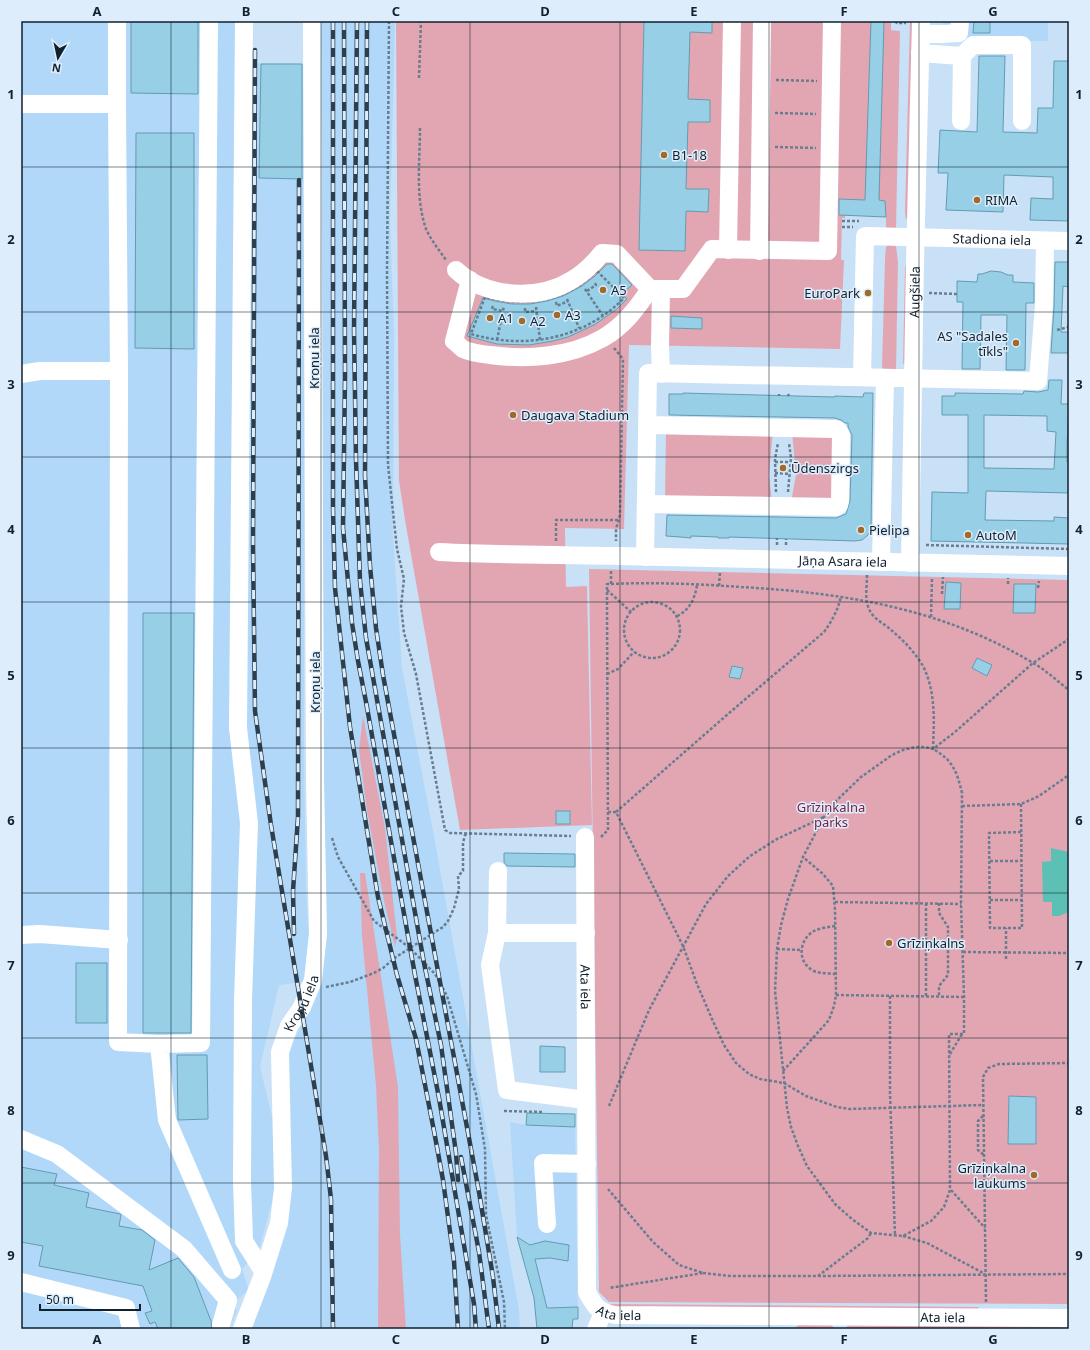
<svg xmlns="http://www.w3.org/2000/svg" width="1090" height="1350" viewBox="0 0 1090 1350" font-family="'Noto Sans',sans-serif">
<style>
.built{fill:#b1d8f9}
.green{fill:#e2a6b3}
.water{fill:#5cc0b4}
.building{fill:#96cfe6;stroke:#649bb1;fill-rule:evenodd}
.lines{fill:none;stroke-linecap:round;stroke-linejoin:round}
.path{stroke:#697d8f;stroke-width:2.5;stroke-dasharray:3 2;stroke-linecap:butt}
.minor{stroke:#fff;stroke-width:18}
.rail-casing{stroke:#2d3f4d;stroke-width:4.5}
.rail{stroke:#ddedfc;stroke-width:3;stroke-dasharray:9;stroke-linecap:butt}
.grid{fill:none;stroke:#11212e;stroke-width:1;stroke-opacity:0.55}
.poi-dot{fill:#a36929;stroke:#ddedfc;stroke-width:1.5}
.labels{text-anchor:middle;dominant-baseline:central;stroke-width:3;stroke-linejoin:round;paint-order:stroke}
.poi-label{font-size:13px;fill:#11212e;stroke:#ddedfc;text-anchor:start}
.street-label{font-size:13px;fill:#11212e;stroke:#ddedfc}
.park-label{font-size:13px;fill:#7b213f;stroke:#ddedfc}
.neatline{fill:none;stroke:#11212e;stroke-width:1.5}
.grid-label{font-size:13px;text-anchor:middle;font-weight:bold;fill:#11212e}
</style>
<rect width="100%" height="100%" fill="#c8e1f7"/>
<g class="built">
<path d="M21,21h229v42l56,1 -2,115v564l2,148 3,43 -5,48 -25,3 -19,82 15,61v63l-16,59 -17,19 7,21 -16,13 4,8 -8,18h-208z"/>
<path d="M319,21h76l-5,201 4,111 -1,202 9,133 32,168 85,474 1,19h-269l17,-49 19,-227 33,-63 4,-57 -5,-330 3,-447z"/>
<path d="M943,21h105v20h-91l-4,2h-10z"/>
<path d="M527,1113l48,1 3,205h-5l-1,10h-35l-3,-31 9,-3 -12,-50 -14,-8 -7,-115 16,3z"/>
</g>
<g class="green">
<path d="M396,21h495v9l9,1 -4,198 -10,-1v-11l-41,-2v3h-3l-1,42h3l-4,89 -211,-4 -5,184 -59,-1 1,59 21,-1 5,239 -132,5 -54,-304 -7,-45z"/>
<path d="M910,21h4l-5,199 -3,-1 -1,-7z"/>
<path d="M888,245l8,1 2,16 -2,108h-12l-2,-3 3,-108 1,-12z"/>
<path d="M906,265h2l-1,92 -4,8 2,-98z"/>
<path d="M666,429l107,1 -4,45 3,27 -107,-1z"/>
<path d="M792,432l40,1 3,67 -44,2 5,-27z"/>
<path d="M589,569l480,11v724l-460,-2 -10,-10z"/>
<path d="M363,716l22,112 12,108 -2,11 -11,-46 -17,-90 -8,-61z"/>
<path d="M360,873h5l33,214 2,148 6,94h-28l1,-179 -3,-64 -14,-150z"/>
<path d="M609,1304l370,3 -2,3 -365,-3z"/>
<path d="M801,1324l31,1 2,4h-39l2,-3z"/>
<path d="M848,1324l212,1v4h-214z"/>
</g>
<path class="water" d="M1051,848l18,4v60l-10,4h-7v-14h-9l-1,-40 9,-1z"/>
<g class="building">
<path d="M131,21h67v73l-67,-1z"/>
<path d="M644,21h68v12l-22,-1 -2,67 22,1v22h-22l-2,67h23l-1,23 -22,-1 -1,40 -46,-1z"/>
<path d="M871,21h13l-5,179 6,1 1,16 -47,-2v-16l26,1z"/>
<path d="M974,21h16v12h-17z"/>
<path d="M979,56h26l-2,76 34,1 1,-25h15l1,-47h15v160l-39,-1 1,-22 22,1v-22l-49,-2 -1,37 -57,-2 2,-37h-10l2,-43 37,2z"/>
<path d="M261,64h41v115l-43,-1z"/>
<path d="M136,133h58v216l-59,-1z"/>
<path d="M1055,262h14v25l-6,-1 -2,46h8v21h-18l3,-47z"/>
<path d="M607,264h5l20,21 -10,9 5,5 -10,10 -23,16 -26,12 -15,4 -24,4 -32,-1 -30,-8 16,-38 12,3 17,3h18l17,-3 16,-5 19,-10 13,-10z"/>
<path d="M991,271l10,1 7,3h5v7l21,1v20h-8l-1,67h-19l1,-55h-26l-1,54h-18l1,-67h-6v-21l20,1 1,-8h4z"/>
<path d="M671,316l31,2v11l-31,-1z"/>
<path d="M1049,380h13l-1,24h8l-2,41v17h2v31l-83,-2 -1,29 69,1v-4l15,1v26l-138,-3 1,-49 36,1v-78h-26v-19h13v-3l68,1 1,-3 14,1 10,-2zM984,415l63,1v15l9,1 -2,37 -70,-1z"/>
<path d="M683,393l152,4v-1l28,1 1,-4h9l-2,137 -3,5 -6,5 -7,1 -126,-4v1h-11v-1l-27,-1v2l-11,-1 -14,-1 1,-21 169,3 10,-4 4,-13 2,-66 -4,-8v-4h-3l-4,-3 -6,-2 -166,-3v-21h14z"/>
<path d="M946,582l15,1 -1,26h-16z"/>
<path d="M1014,584h22l-1,29h-22z"/>
<path d="M143,613h51l-3,420h-48z"/>
<path d="M977,658l15,7 -5,11 -15,-8z"/>
<path d="M732,666l11,2 -3,11 -11,-2z"/>
<rect x="556" y="811" width="14" height="13"/>
<path d="M504,853l71,1v13l-68,-1 -3,-4z"/>
<rect x="76" y="963" width="31" height="60"/>
<path d="M540,1046l25,1v25h-25z"/>
<path d="M177,1055h30l1,64 -30,1z"/>
<path d="M1009,1096l27,1v47h-28z"/>
<path d="M527,1113l48,1v13l-49,-2z"/>
<path d="M21,1167l36,7 -3,11 35,8 -3,14 34,7 1,1 -2,11 23,4 13,10 -6,30 29,-12 16,19 17,44 1,8h-54l-3,-7 -5,2 -5,-11 7,-2 -9,-25 -104,-20 4,-20 -22,-4z"/>
<path d="M517,1237l13,8 15,-4 24,4 -1,16 -18,-3 -15,1 12,49 31,-1v12h-5l-1,10h-35l-3,-31z"/>
</g>
<g class="lines">
<g class="path">
<path d="M389,21l-2,253 1,191 9,84 7,30 -3,27 3,27 12,41 29,156 5,3 121,3"/>
<path d="M895,21l2,2h9"/>
<path d="M419,78l2,-57"/>
<path d="M776,80l41,1"/>
<path d="M775,113l41,1"/>
<path d="M420,128c0,33 -5,69 6,101 5,11 13,21 20,31"/>
<path d="M775,147l41,1"/>
<path d="M842,221h17"/>
<path d="M842,227h11"/>
<path d="M597,271l27,27c-40,41 -99,52 -153,36l14,-37c31,8 66,7 93,-11 7,-4 13,-10 19,-15z"/>
<path d="M585,289l18,27"/>
<path d="M587,291l9,-6 -2,-3"/>
<path d="M929,293l28,1"/>
<path d="M567,299l12,29"/>
<path d="M556,302l1,4 11,-5"/>
<path d="M493,306l-1,3 11,2"/>
<path d="M536,307l4,33"/>
<path d="M525,308v4l11,-1"/>
<path d="M1057,330l12,-3"/>
<path d="M497,340l7,-34"/>
<path d="M614,348l9,11 -3,156 -4,14v12"/>
<path d="M779,394v2"/>
<path d="M788,394l1,2"/>
<path d="M775,462h15"/>
<path d="M775,473l15,1"/>
<path d="M776,492l-1,-33 3,-16"/>
<path d="M788,492l3,-34 -2,-15"/>
<path d="M556,541v-21h62"/>
<path d="M777,545v-7"/>
<path d="M786,545v-6"/>
<path d="M926,545l143,4"/>
<path d="M867,575c0,12 -3,25 3,36 3,7 14,13 20,18 13,11 26,24 34,39 12,26 10,54 9,81 20,11 24,23 29,44l-1,111 3,93v37h-15l1,156 -6,17 -13,14 -28,15 -32,-3 -19,-14 -17,-15 -28,-38 -9,-20 -7,-19 -4,-19 -12,-117 2,-42 4,-24 7,-26 15,-42 21,-40 10,-14 27,-26 31,-22 11,-5 12,-3h10l8,2 22,-17 78,-69 36,-24"/>
<path d="M611,584c43,-2 87,0 130,3 103,6 201,21 292,76 13,7 24,18 36,27"/>
<path d="M1008,584v-6"/>
<path d="M719,586l1,-14"/>
<path d="M1038,588l1,-7"/>
<path d="M607,590l24,22"/>
<path d="M942,594l1,-17"/>
<circle cx="652" cy="630" r="28"/>
<path d="M677,616c13,-6 18,-18 20,-31"/>
<path d="M931,617l1,-40"/>
<path d="M607,674l11,-5 16,-17"/>
<path d="M962,806l59,-2 18,-8 30,-21"/>
<path d="M608,812h8l67,134 14,38 15,35 12,26 12,18 13,11 11,5 24,4 22,13 31,11 12,2 134,-4"/>
<path d="M616,812l112,-98 96,-82c8,-11 14,-22 17,-36"/>
<path d="M1021,832l-32,1 1,95h32l-1,-124"/>
<path d="M601,837l7,-7 -1,-221v-25h4v-14"/>
<path d="M332,838l6,19 36,64 36,27 25,26 12,22 29,98 9,55 1,66 18,87 1,27"/>
<path d="M990,861h31"/>
<path d="M990,900h32"/>
<path d="M835,902l126,2"/>
<path d="M926,903v94"/>
<path d="M939,903v10l9,14v48l-9,11v11"/>
<path d="M835,926c-7,1 -15,2 -21,5 -16,9 -17,32 0,40 7,3 15,2 22,3"/>
<path d="M777,949l24,1"/>
<path d="M963,952l106,1"/>
<path d="M1006,959v-31"/>
<path d="M326,987l24,-5 24,-9 9,-5 13,-11 47,-30 5,-6 6,-13 5,-19 -1,-13 5,-5v-28l2,-8 2,-1"/>
<path d="M836,995l128,2"/>
<path d="M890,996v97l5,143"/>
<path d="M950,1054l12,-20"/>
<path d="M783,1071l46,-51 5,-14 2,-11 -1,-86 -2,-23 -10,-12 -20,-17"/>
<path d="M609,1106l40,-96 57,-106 22,-28 22,-20 27,-17 47,-22"/>
<path d="M504,1111l40,1"/>
<path d="M983,1116l-5,5v29l6,5"/>
<path d="M608,1189l45,53 26,23 24,8 -94,15"/>
<path d="M951,1190l34,38"/>
<path d="M903,1236l24,7 58,31"/>
<path d="M703,1273l27,3h88l251,-2"/>
<path d="M818,1276l50,-38 3,-5"/>
<path d="M986,1302l-3,-225 5,-9 11,-4 70,-1"/>
</g>
<g class="minor">
<path d="M117,21v83l2,267 -1,671 41,2"/>
<path d="M209,21l-8,1022 -42,1 8,76 65,150"/>
<path d="M244,21l-6,707 11,95 -6,177 -1,182 2,59 19,30"/>
<path d="M921,34h22l16,-1 1,-12"/>
<path d="M920,53l42,3"/>
<path d="M21,104h96"/>
<path d="M961,121l1,-65 11,-11h49v76"/>
<path d="M728,250l4,-229"/>
<path d="M759,251l3,-230"/>
<path d="M456,270c30,28 82,31 116,10 12,-7 21,-16 30,-27l15,1 33,35"/>
<path d="M470,280l-16,61c3,2 6,6 9,8 8,4 18,5 27,6 37,5 80,2 113,-17 21,-12 34,-30 47,-49h33l29,-40 116,2 4,-230"/>
<path d="M661,289l-1,57 1,28"/>
<path d="M21,374l19,-3h79"/>
<path id="s1" d="M862,377l3,-141 204,5"/>
<path d="M646,504l190,3 3,-2 1,-4 1,-66 -3,-5 -3,-1 -187,-4"/>
<path id="s2" d="M439,552c60,3 120,3 180,4 150,4 300,6 450,10"/>
<path d="M645,557l3,-184 390,8 6,-76 1,-64"/>
<path d="M881,562l4,-184"/>
<path id="s3" d="M910,563l5,-301 6,-241"/>
<path id="s4" d="M585,837l2,455c8,15 11,20 28,23l454,3"/>
<path d="M498,871l-1,62h89"/>
<path d="M497,933l-7,32 17,125 79,10"/>
<path d="M21,935l19,-1 79,6"/>
<path d="M21,1139l36,15 127,95 44,51 -7,25"/>
<path d="M547,1224l-4,-61 44,1"/>
<path d="M21,1282l105,26 5,21"/>
<path id="s5" d="M242,1329l20,-52 17,-54 4,-35 -3,-136 9,-26 13,-19 11,-27 5,-46 -3,-155 -3,-758"/>
<path d="M596,1329l7,-16"/>
</g>
<defs>
<g id="rail">
<path d="M333,21v488l2,79 15,139 28,170 19,78 19,64 18,92 9,49 11,81 4,68"/>
<path d="M344,21l1,356 -2,151 9,95 6,38 8,41 49,273 24,123 35,206 2,25"/>
<path d="M357,21l-3,309 2,130 4,121 6,57 58,325 17,82 15,108 2,27"/>
<path d="M367,21l-2,455 5,90 6,62 7,47 96,517 14,85 6,52"/>
<path d="M255,50l-2,495 2,166 16,114 55,331 5,43 2,130"/>
<path d="M294,934l-1,-43 5,-74 1,-637"/>
<path d="M461,1157l18,95 10,77"/>
</g>
</defs>
<use href="#rail" class="rail-casing"/>
<use href="#rail" class="rail"/>
</g>
<path class="grid" d="M171,21v1308M321,21v1308M470,21v1308M620,21v1308M769,21v1308M919,21v1308M21,167h1048M21,312h1048M21,457h1048M21,602h1048M21,748h1048M21,893h1048M21,1038h1048M21,1183h1048"/>
<g class="poi-dot">
<circle cx="664" cy="155" r="4"/>
<circle cx="977" cy="200" r="4"/>
<circle cx="603" cy="290" r="4"/>
<circle cx="868" cy="293" r="4"/>
<circle cx="557" cy="315" r="4"/>
<circle cx="490" cy="318" r="4"/>
<circle cx="522" cy="321" r="4"/>
<circle cx="1016" cy="343" r="4"/>
<circle cx="513" cy="415" r="4"/>
<circle cx="783" cy="468" r="4"/>
<circle cx="861" cy="530" r="4"/>
<circle cx="968" cy="535" r="4"/>
<circle cx="889" cy="943" r="4"/>
<circle cx="1034" cy="1175" r="4"/>
</g>
<g class="labels">
<g class="poi-label">
<text x="672" y="155">B1-18</text>
<text x="985" y="200">RIMA</text>
<text x="611" y="290">A5</text>
<text x="860" y="293" text-anchor="end">EuroPark</text>
<text x="565" y="315">A3</text>
<text x="498" y="318">A1</text>
<text x="530" y="321">A2</text>
<text x="1008" y="336" text-anchor="end">AS "Sadales<tspan x="1008" dy="15">tīkls"</tspan></text>
<text x="521" y="415">Daugava Stadium</text>
<text x="791" y="468">Ūdenszirgs</text>
<text x="869" y="530">Pielipa</text>
<text x="976" y="535">AutoM</text>
<text x="897" y="943">Grīziņkalns</text>
<text x="1026" y="1168" text-anchor="end">Grīziņkalna<tspan x="1026" dy="15">laukums</tspan></text>
</g>
<g class="street-label">
<text stroke="none"><textPath href="#s1" startOffset="268">Stadiona iela</textPath></text>
<text stroke="none"><textPath href="#s3" startOffset="271">Augšiela</textPath></text>
<text transform="translate(314 358) rotate(-90)">Kroņu iela</text>
<text stroke="none"><textPath href="#s2" startOffset="404">Jāņa Asara iela</textPath></text>
<text transform="translate(315 682) rotate(-90)">Kroņu iela</text>
<text stroke="none"><textPath href="#s4" startOffset="150">Ata iela</textPath></text>
<text stroke="none"><textPath href="#s5" startOffset="337">Kroņu iela</textPath></text>
<text stroke="none"><textPath href="#s4" startOffset="497">Ata iela</textPath></text>
<text stroke="none"><textPath href="#s4" startOffset="821">Ata iela</textPath></text>
</g>
<g class="park-label">
<text x="831" y="807">Grīziņkalna<tspan x="831" dy="15">parks</tspan></text>
</g>
</g>
<rect width="1090" height="1350" fill="none" stroke="#ddedfc" stroke-width="44"/>
<g transform="translate(58 58) rotate(189)" stroke="#ddedfc" stroke-width="3" paint-order="stroke">
<path d="M0-3L7 15L0 10L-7 15Z" fill="#11212e"/>
<text y="-6" font-size="11" font-weight="bold" text-anchor="middle" fill="#11212e">N</text>
</g>
<path d="M40 1304v6h100v-6" fill="none" stroke="#11212e" stroke-width="2"/>
<text x="46" y="1304" font-size="12" fill="#11212e" stroke="#ddedfc" stroke-width="3" paint-order="stroke">50 m</text>
<rect x="22" y="22" width="1046" height="1306" class="neatline"/>
<g class="grid-label">
<text x="97" y="16">A</text>
<text x="246" y="16">B</text>
<text x="396" y="16">C</text>
<text x="545" y="16">D</text>
<text x="694" y="16">E</text>
<text x="844" y="16">F</text>
<text x="993" y="16">G</text>
<text x="11" y="99">1</text>
<text x="1079" y="99">1</text>
<text x="11" y="244">2</text>
<text x="1079" y="244">2</text>
<text x="11" y="389">3</text>
<text x="1079" y="389">3</text>
<text x="11" y="534">4</text>
<text x="1079" y="534">4</text>
<text x="11" y="680">5</text>
<text x="1079" y="680">5</text>
<text x="11" y="825">6</text>
<text x="1079" y="825">6</text>
<text x="11" y="970">7</text>
<text x="1079" y="970">7</text>
<text x="11" y="1115">8</text>
<text x="1079" y="1115">8</text>
<text x="11" y="1260">9</text>
<text x="1079" y="1260">9</text>
<text x="97" y="1344">A</text>
<text x="246" y="1344">B</text>
<text x="396" y="1344">C</text>
<text x="545" y="1344">D</text>
<text x="694" y="1344">E</text>
<text x="844" y="1344">F</text>
<text x="993" y="1344">G</text>
</g>
</svg>
